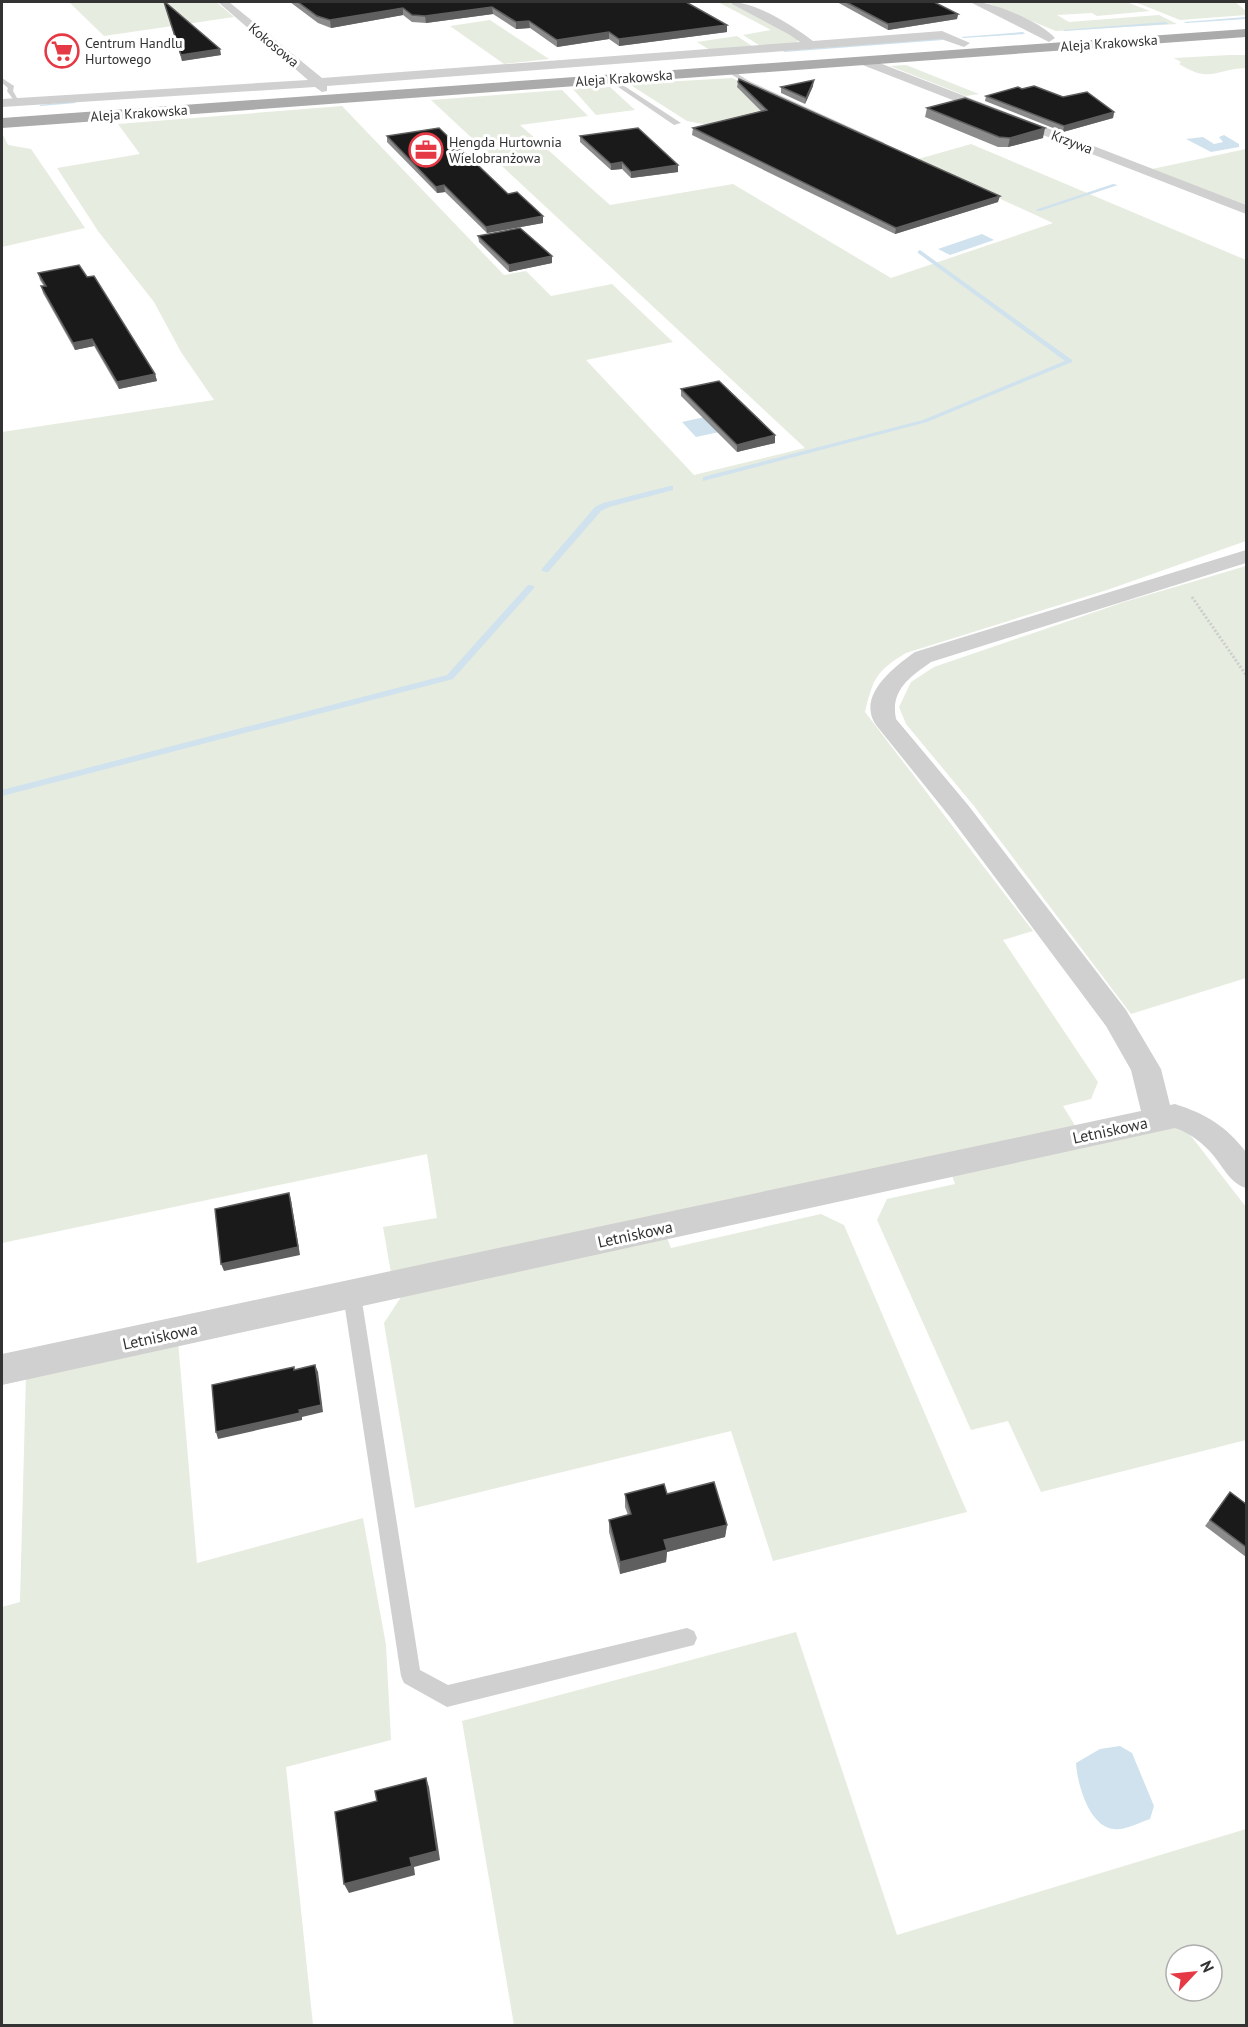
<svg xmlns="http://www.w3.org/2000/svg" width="1248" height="2027" viewBox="0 0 1248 2027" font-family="'PT Sans',sans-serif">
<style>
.green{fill:#e6ecdf;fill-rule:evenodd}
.water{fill:#cfe2ee}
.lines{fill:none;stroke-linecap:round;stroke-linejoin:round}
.stream{fill:#cfe2ee;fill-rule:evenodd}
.path{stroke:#cdcdcd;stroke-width:3;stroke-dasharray:2 2;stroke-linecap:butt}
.lane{fill:#d0d0d0;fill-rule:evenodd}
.street{fill:#d0d0d0;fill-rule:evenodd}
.primary{fill:#ababab;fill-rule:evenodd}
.wall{fill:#8c8c8c}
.shaded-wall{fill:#5f5f5f}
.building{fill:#1a1a1a;stroke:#5f5f5f;stroke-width:1.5}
.labels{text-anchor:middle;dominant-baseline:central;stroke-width:6;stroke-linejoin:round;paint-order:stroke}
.far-poi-label{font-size:14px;fill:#333;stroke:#fff;text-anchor:start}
.far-street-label{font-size:14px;fill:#333;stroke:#fff}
.street-label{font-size:16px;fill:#333;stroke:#fff}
</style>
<rect width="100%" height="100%" fill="#fff"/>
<g class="green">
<path d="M69,2h147l18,15 -130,19z"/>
<path d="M718,2c26,-1 54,22 77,35l3,3 -2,5 -34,2 -19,-12 28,-5z"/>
<path d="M985,2h141l24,9 -53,5 -5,-3 -35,2 12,7 90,-7 18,9 -121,7z"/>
<path d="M1135,2h100l11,9v4l-66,5z"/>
<path d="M490,20l59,39 -45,5 -54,-38z"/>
<path d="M737,36l18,12 -45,2 -13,-8z"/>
<path d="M1230,55h16v13c-32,1 -34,16 -67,-4l2,-2 -7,-4z"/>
<path d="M906,65l73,29 -13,2 -76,-30z"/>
<path d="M732,78l60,27 -84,20 -21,-4 -58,-37z"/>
<path d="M610,87l25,23 -39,5 -23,-26z"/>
<path d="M562,90l26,26 -68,9 90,80 123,-21 158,94 162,-55 -138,-63 56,-16 275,116v281l-139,49 -201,63c-30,18 -33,26 -41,59l168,219 -30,9 95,142 -7,17 -28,7 13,21 -685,146 -8,-46 54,-9 -10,-64 -425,89v-811l212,-32 -33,-48 -27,-50 -56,-71 -41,-63 83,-14 -22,-30 224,-18 162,169 22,-4 25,25 61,-12 61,58 -87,18 108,115 111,-27 -374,-348z"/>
<path d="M2,133l6,12 23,4 54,79 -83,19z"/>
<path d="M1246,149v57l-94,-37z"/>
<path d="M1246,566v412l-115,36 -157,-208 -68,-82 -7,-17 12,-25 23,-15 190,-65z"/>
<path d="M1181,1123l65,84v233l-205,52 -33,-71 -37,9 -94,-210 10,-21 68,-15 -4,-11z"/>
<path d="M821,1214l23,11 123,287 -194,49 -42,-130 -316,77 -31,-185 17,-26 265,-62 5,13z"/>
<path d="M178,1341l19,222 166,-45 23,127 5,95 -105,27 27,258h-311v-418l18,-5 6,-228z"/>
<path d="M796,1632l101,303 349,-106v196h-732l-52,-304zM1176,1955h36v36h-36z"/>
</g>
<g class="water">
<path d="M1224,135l15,9v3l-28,5 -25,-13 17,-2 11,7 9,-2 -4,-5z"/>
<path d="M982,234l12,6 -44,15 -12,-6z"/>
<path d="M714,415l15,15 -33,7 -14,-15z"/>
<path d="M1120,1746l12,7 22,53 -4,13c-10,3 -26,12 -36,10 -25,-2 -37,-46 -38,-66l24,-14z"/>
</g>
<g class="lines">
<g class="stream">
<path d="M1246,17v2l-60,4 -2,-1z"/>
<path d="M1166,22l2,2 -103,7 -2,-1z"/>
<path d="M1023,32l2,2 -62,4 -2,-1z"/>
<path d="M941,38l2,2 -158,12 -2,-1z"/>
<path d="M74,101l2,2 -35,3 -2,-1z"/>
<path d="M1113,184l5,1 -78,26 -5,-1z"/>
<path d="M920,250l152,110v2l-145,60 -224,59v-4l220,-57 142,-59 -147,-108v-2z"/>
<path d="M670,486h3v4l-64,17 -8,4 -53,61h-3l-4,-2 54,-63 8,-4z"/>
<path d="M528,585h3l4,2 -82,92 -451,117v-6l445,-115z"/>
</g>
<path class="path" d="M1192,597l54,78"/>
<g class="lane">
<path d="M726,69h4l19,12 136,62 -7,2 -133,-62 -19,-12z"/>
<path d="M2,78l12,8 -1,5 7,12h-4l-9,-12 1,-3 -6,-5z"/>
<path d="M608,78h4l69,45 -7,2 -66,-45z"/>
<path d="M352,1287l6,3 3,5 59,375 28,15 239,-57 7,3 3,7 -3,7 -247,62 -43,-24 -3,-7 -58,-381 3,-5z"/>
</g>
<g class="street">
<path d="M218,2h11l93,76 478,-36 -10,-7 -58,-31 -1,-2c25,0 62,24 82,39l129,-10 28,12 -6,4 -23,-8 -614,47v5l-5,1 -7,-5 -313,20v-8l306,-19z"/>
<path d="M970,2c20,-2 71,20 85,36l-6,4z"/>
<path d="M864,57l382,148v9l-386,-150 -2,-3z"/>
<path d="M1246,550v13l-315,99c-21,15 -41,28 -35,57l72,86 158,205 35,59 9,36 5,-1c31,10 51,22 71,48v36c-16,-5 -22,-20 -33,-33 -10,-12 -23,-22 -38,-27l-1173,257v-31l1139,-243 -10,-41 -25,-44 -156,-209 -74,-92c-20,-29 18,-58 39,-73z"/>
</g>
<path class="primary" d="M1246,29v8l-1244,91v-10z"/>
</g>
<g class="wall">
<path d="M164,2l57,53 -39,6z"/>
<path d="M290,2h396l41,30 -108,14 -10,-7 -52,8 -27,-19 -14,1 -23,-15 -67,9 -14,-1 -9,-7 -72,13 -13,-5z"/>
<path d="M837,2h97l24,12 -1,5 -69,11z"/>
<path d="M738,82l260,120 -103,32 -203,-99 1,-7 68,-17 -24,-24z"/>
<path d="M813,86l-8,18 -24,-11v-6z"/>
<path d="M1022,89l41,8 51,15 -1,6 -50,14 -78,-31 1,-5z"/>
<path d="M927,108l116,30 -35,9h-10l-73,-30z"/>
<path d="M387,136l121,58 35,22v7l-56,10 -42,-41 -8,1 -50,-51z"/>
<path d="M580,136l98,29v7l-47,6 -9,-9 -11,1 -31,-28z"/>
<path d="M478,236l74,27 -43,9 -30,-30z"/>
<path d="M38,273l117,101 2,7 -38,8 -25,-43 -19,4 -32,-57 -2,-7h3l-4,-6z"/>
<path d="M681,389l94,54 -38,9 -56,-56z"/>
<path d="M1230,1492l16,12v53l-41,-31z"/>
<path d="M625,1494h42l60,31 -2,12 -58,15 -1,10 -46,12 -11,-42v-12l19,-5 -3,-8z"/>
</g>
<g class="shaded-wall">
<path d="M492,7l1,7 -67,9 -1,-7z"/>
<path d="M403,8v7l-72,13 -1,-8z"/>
<path d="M958,14l-1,5 -69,11v-6z"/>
<path d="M529,21l1,7 -14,1v-7z"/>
<path d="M727,25v7l-108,14v-7z"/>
<path d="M609,32v7l-52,8v-7z"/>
<path d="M220,49l1,6 -39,6 -1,-6z"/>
<path d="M814,80l-1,6 -8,18 1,-6z"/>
<path d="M1114,112l-1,6 -50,14 1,-6z"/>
<path d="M1045,128l-2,10 -35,9 2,-9z"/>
<path d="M622,162v7l-11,1v-6z"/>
<path d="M678,165v7l-47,6v-6z"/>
<path d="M444,185l1,7 -8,1 -1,-6z"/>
<path d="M1000,196l-2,6 -103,32 1,-6z"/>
<path d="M543,216v7l-56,10 -1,-6z"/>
<path d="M552,256v7l-43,9v-7z"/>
<path d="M92,339l2,7 -19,4 -2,-7z"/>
<path d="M155,374l2,7 -38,8 -2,-7z"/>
<path d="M775,435v8l-38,9v-7z"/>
<path d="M289,1193l2,7 9,55 -76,16 -3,-7z"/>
<path d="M315,1365l3,7 5,40 -21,5v3l-84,19 -2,-7 83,-22z"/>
<path d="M727,1525l-2,12 -58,15 -1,10 -46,12v-12l44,-22z"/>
<path d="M426,1778l3,9 11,73 -26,7 1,8 -66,18 -5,-9 66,-26z"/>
</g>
<g class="building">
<path d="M164,2h1l55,47 -39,6z"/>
<path d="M298,2h388l41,23 -108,14 -10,-7 -52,8 -28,-19 -13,1 -24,-15 -67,9 -13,-1 -9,-7 -73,12 -13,-4z"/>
<path d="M846,2h88l24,12 -70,10z"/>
<path d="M739,79l261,117 -104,32 -203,-100 74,-18 -29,-28z"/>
<path d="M814,80l-8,18 -25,-11z"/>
<path d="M1034,86l29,11 24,-5 27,20 -50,14 -78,-30 32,-9 4,2z"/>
<path d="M965,98l80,30 -35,10 -11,-1 -72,-29z"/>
<path d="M439,128l69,66 9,-2 26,24 -57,11 -42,-42 -8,2 -49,-51z"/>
<path d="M638,128l40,37 -47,7 -9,-10 -11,2 -31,-28z"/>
<path d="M520,228l32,28 -43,9 -31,-29z"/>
<path d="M79,265l8,12 7,-1 61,98 -38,8 -25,-43 -19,4 -32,-57h5l-8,-13z"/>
<path d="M719,381l56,54 -38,10 -56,-56z"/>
<path d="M289,1193l9,54 -77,17 -6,-55z"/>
<path d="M315,1365l6,40 -22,5 1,3 -84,19 -4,-47 82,-18v3z"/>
<path d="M714,1482l13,43 -63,15 3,10 -47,12 -11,-42 22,-6 -6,-20 39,-10 3,10z"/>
<path d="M1230,1492l16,12v43l-36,-27z"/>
<path d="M426,1778l11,73 -27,7 2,8 -68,18 -9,-72 42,-11 -2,-10z"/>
</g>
<defs>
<symbol id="supermarket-ring" viewBox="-11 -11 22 22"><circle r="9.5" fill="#fff" stroke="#e63946" stroke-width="1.5"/><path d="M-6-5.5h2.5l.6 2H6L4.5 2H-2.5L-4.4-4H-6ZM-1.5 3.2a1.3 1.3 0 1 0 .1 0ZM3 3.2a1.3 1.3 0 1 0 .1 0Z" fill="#e63946"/></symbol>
<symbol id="office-ring" viewBox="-11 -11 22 22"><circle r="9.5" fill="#fff" stroke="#e63946" stroke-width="1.5"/><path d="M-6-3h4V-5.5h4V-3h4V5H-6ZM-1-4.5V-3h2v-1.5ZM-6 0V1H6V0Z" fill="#e63946"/></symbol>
</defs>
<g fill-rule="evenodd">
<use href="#supermarket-ring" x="43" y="32" width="38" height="38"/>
<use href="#office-ring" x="407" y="131" width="38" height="38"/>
</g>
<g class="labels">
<g class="far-poi-label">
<text x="85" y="43">Centrum Handlu<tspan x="85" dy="16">Hurtowego</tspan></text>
<text x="449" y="142">Hengda Hurtownia<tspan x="449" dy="16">Wielobranżowa</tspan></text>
</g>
<g class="far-street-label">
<text transform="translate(1109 43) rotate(-4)">Aleja Krakowska</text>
<text transform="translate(274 45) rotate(40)">Kokosowa</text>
<text transform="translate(624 78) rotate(-4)">Aleja Krakowska</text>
<text transform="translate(139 113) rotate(-4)">Aleja Krakowska</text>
<text transform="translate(1072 142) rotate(21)">Krzywa</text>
</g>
<g class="street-label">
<text transform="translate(1110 1130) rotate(-12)">Letniskowa</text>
<text transform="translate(635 1234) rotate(-12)">Letniskowa</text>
<text transform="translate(160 1336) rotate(-12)">Letniskowa</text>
</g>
</g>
<rect width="1248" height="2027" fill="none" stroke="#333333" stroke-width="6"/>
<g transform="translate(1194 1973) rotate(64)"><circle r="28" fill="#ffffff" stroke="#adadad" stroke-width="1.5"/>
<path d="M0-4.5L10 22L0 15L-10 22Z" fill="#e63946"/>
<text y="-9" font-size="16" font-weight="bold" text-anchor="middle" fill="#333333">N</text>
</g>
</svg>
